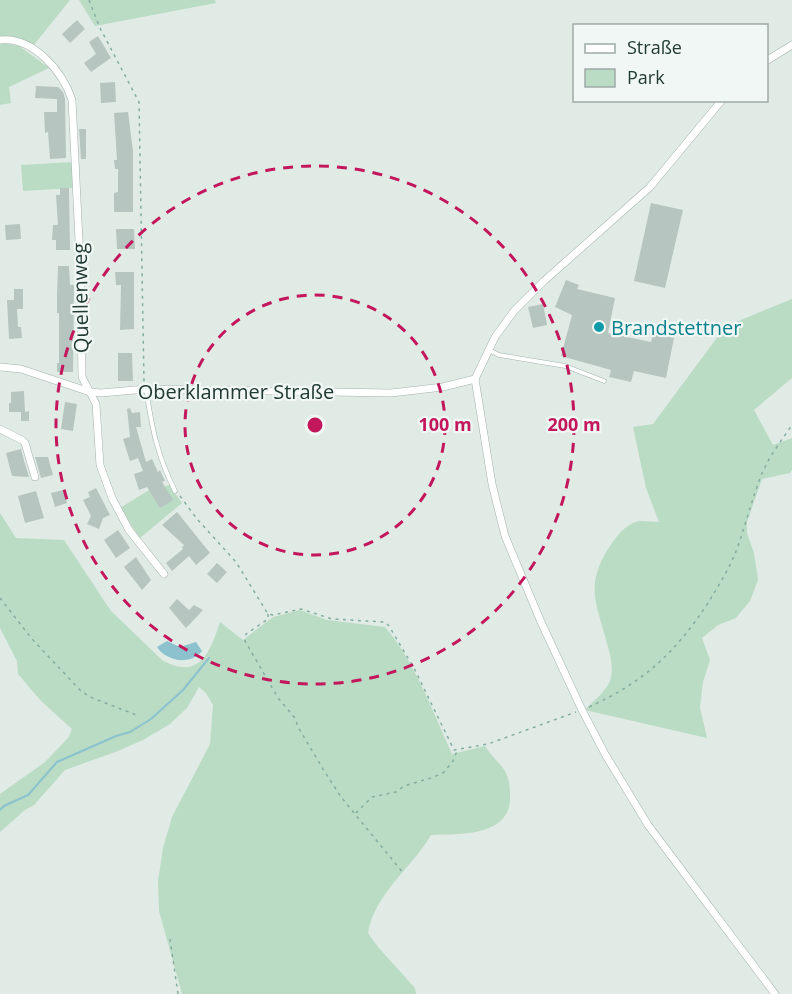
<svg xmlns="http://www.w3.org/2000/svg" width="792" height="994" viewBox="0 0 792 994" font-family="'Open Sans',sans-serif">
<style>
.green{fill:#badbc4}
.water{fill:#8bc2cd}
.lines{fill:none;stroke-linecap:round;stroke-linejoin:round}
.stream{stroke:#8bc2cd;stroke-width:2}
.building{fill:#b6c5bf}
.lane-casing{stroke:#a4b2ad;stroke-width:5}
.street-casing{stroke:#a4b2ad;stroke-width:8}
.path{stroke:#82ada0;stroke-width:1.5;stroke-dasharray:3 4.5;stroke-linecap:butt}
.lane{stroke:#fff;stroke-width:4}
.street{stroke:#fff;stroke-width:7}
.ring{fill:none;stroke:#c2185b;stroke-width:3;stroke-dasharray:10 8}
.culture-dot{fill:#0f9aa8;stroke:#f1f7f4;stroke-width:2}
.labels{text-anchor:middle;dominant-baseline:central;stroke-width:4.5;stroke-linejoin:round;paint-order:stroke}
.street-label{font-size:20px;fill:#223a34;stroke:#f1f7f4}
.culture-label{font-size:20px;fill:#0d838f;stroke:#f1f7f4;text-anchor:start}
.centre{fill:#c2185b;stroke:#f1f7f4;stroke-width:3}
.ring-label{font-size:18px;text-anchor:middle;font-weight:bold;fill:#c2185b;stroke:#f1f7f4;stroke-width:4.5;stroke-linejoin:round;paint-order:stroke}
</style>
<rect width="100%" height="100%" fill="#e1ebe6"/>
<g class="green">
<path d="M0,0h70l-37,46c-11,-7 -21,-10 -33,-9z"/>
<path d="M79,0h136l1,3 -121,23z"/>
<path d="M4,43l15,3 30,22 -40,19 2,16 -11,2v-61z"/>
<path d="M72,162l1,26 -50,3 -2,-26z"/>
<path d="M792,299v79l-38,32 19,35 19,-7v32l-2,3 -28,6 -15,43v11l7,20 4,27 -8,21 -14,17 -18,7 -16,13 8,22 -7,22 -3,25 7,31 -122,-28c8,-9 23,-20 26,-32 2,-8 0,-19 -2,-27 -10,-43 -27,-63 1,-105 7,-10 17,-24 31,-25 6,0 12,1 18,1l-13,-34 -13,-61 20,-3 63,-85 15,-15z"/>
<path d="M159,484l3,3 7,-2 13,18 -42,35 -20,-30z"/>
<path d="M0,513l16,25 48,2 47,71 51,49c37,21 48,-7 58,-38l23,18 30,-23 27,-7 27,10 58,7c29,33 49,87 67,127l33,-8c6,10 15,17 20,25 5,9 5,18 5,27 0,39 -52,36 -79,37 -20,34 -56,58 -63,98l10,14 37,41 1,6h-234l-23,-83 -1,-30 5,-33 9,-31 38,-73 3,-39 -7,-12 -7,-6 -12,21 -17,16 -27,16 -25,11 -53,19 -31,35 -9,5 -25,22v-38l45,-32 24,-25 3,-8 -31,-28 -23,-27 -1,-13 -17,-33z"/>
</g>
<path class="water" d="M167,641l13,6 16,-5 6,9c-12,15 -36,10 -45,-4z"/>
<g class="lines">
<path class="stream" d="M0,810l4,-4 24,-11 29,-33 59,-26 14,-4 21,-13 32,-29 26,-32"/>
</g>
<g class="building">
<path d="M77,20l8,9 -15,14 -8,-9z"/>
<path d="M98,36l13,22 -20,14 -7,-9 12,-9 -7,-12z"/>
<path d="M115,82l1,20 -15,1 -1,-20z"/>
<path d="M36,86l22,1 5,5 2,7 1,59 -16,1 -2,-27 -3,1 -1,-21h13v-13l-22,-1z"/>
<path d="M128,112l5,39v61h-19v-19l4,-1v-23h-3l-1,-9h3l-3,-47z"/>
<path d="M79,129h7v30h-5z"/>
<path d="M60,188h9l1,62h-14v-10h-4l1,-15h5l-2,-30h4z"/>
<path d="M651,203l32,7 -18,78 -31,-7z"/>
<path d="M20,224l1,15 -15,1 -1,-15z"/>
<path d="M116,229h18l1,20h-18z"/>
<path d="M58,266h11l1,19h4l-1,87h-16v-9h2v-50h-2v-17z"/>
<path d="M115,272h19v57l-14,1 1,-45h-5z"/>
<path d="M566,280l13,5 -2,4 38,9 -7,35 43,9 2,-9 21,5 -8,40 -32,-7 -3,11 -22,-5 2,-7 -50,-14 11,-41 -17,-8z"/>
<path d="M14,289h9v20h-6l1,18h3l1,11 -13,1 -2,-39h7z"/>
<path d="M543,304l4,21 -14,3 -5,-21z"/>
<path d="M118,353h14l1,28h-15z"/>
<path d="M24,391l1,21 4,-1v10h-8v-9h-12v-9h2v-11z"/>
<path d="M65,402l12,2 -4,27 -12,-2z"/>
<path d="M130,408l2,5 8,-1 1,15h-5l10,35 6,-3 6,13 2,-2 5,11 -3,1 11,18 -13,8 -13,-21 -8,3 -5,-16 9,-3 -5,-13 -8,3 -7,-22 7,-2 -3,-28z"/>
<path d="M21,449l2,8 6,20 -17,-1 -6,-23z"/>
<path d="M35,457h13l5,18 -12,3z"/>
<path d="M96,488l14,27 -7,3 -4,11 -12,-5 4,-8 -8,-16 7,-3 -2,-5z"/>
<path d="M63,490l4,13 -12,4 -4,-14z"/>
<path d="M36,491l8,27 -19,5 -7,-27z"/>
<path d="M177,512l33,41 -14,12 -7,-9 -17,15 -6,-8 17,-14 -1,-2 2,-2 -22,-20z"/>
<path d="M118,530l12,18 -14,10 -12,-18z"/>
<path d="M136,557l15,23 -9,10 -18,-23z"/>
<path d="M217,563l10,9 -10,11 -10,-9z"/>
<path d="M177,599l12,11 5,-5 9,5 -17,18 -17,-20z"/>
</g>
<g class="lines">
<defs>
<g id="lane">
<path d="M489,350l10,5 66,11 39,15"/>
<path d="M146,389c6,39 11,66 29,102"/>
</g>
<g id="street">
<path d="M0,40c33,-4 63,32 72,60l8,160 2,117 14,27 4,61 12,33 17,32 35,44"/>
<path d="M766,61l26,-16"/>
<path d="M722,100l-72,87 -106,94 -30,30 -19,26 -20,42 17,105 13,52 36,86 41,88 23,44 43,71 127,169"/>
<path d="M0,367l21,2 69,23 11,1 45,-4 245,4 52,-6 32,-8"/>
<path d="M0,429l22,11 3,3 10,34"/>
</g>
</defs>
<use href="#lane" class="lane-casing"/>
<use href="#street" class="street-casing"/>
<g class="path">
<path d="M89,0l11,28 39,74 5,280"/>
<path d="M180,496l17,23 39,43 32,52 5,1 28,-6 31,10 53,3 4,4 26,44 39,80 34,-6 88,-32"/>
<path d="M0,598l32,41 49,52 9,6 49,19"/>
<path d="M268,614v5l-22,15 -1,7 33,57 17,20 3,9 25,42 18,28 63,77"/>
<path d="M589,707c55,-25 86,-54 119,-104 11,-18 23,-37 30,-57 8,-23 14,-47 23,-70 7,-18 20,-35 31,-51"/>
<path d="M356,813l16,-16 24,-5 8,-6 30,-9 10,-5 9,-11 4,-10"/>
<path d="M170,939l8,55"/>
</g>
<use href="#lane" class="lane"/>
<use href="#street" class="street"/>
</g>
<g class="ring">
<circle cx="315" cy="425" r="130"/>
<circle cx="315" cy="425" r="259"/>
</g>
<circle class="culture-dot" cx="599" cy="327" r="6"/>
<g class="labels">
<g class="street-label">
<text transform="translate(80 298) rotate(-91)">Quellenweg</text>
<text x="236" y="391">Oberklammer Straße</text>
</g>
<g class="culture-label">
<text x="611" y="327">Brandstettner</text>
</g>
</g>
<circle cx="315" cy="425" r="9" class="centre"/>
<g class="ring-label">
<text x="445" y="431">100 m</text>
<text x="574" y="431">200 m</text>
</g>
<rect x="573" y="24" width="195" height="78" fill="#f1f7f4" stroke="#9eaba7" stroke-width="1.5"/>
<rect x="585" y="44" width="30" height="9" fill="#ffffff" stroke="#9eaba7" stroke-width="1.5"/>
<text x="627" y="54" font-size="18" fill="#223a34">Straße</text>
<rect x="585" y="69" width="30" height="18" fill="#badbc4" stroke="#9eaba7" stroke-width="1.5"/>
<text x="627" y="84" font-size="18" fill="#223a34">Park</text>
</svg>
